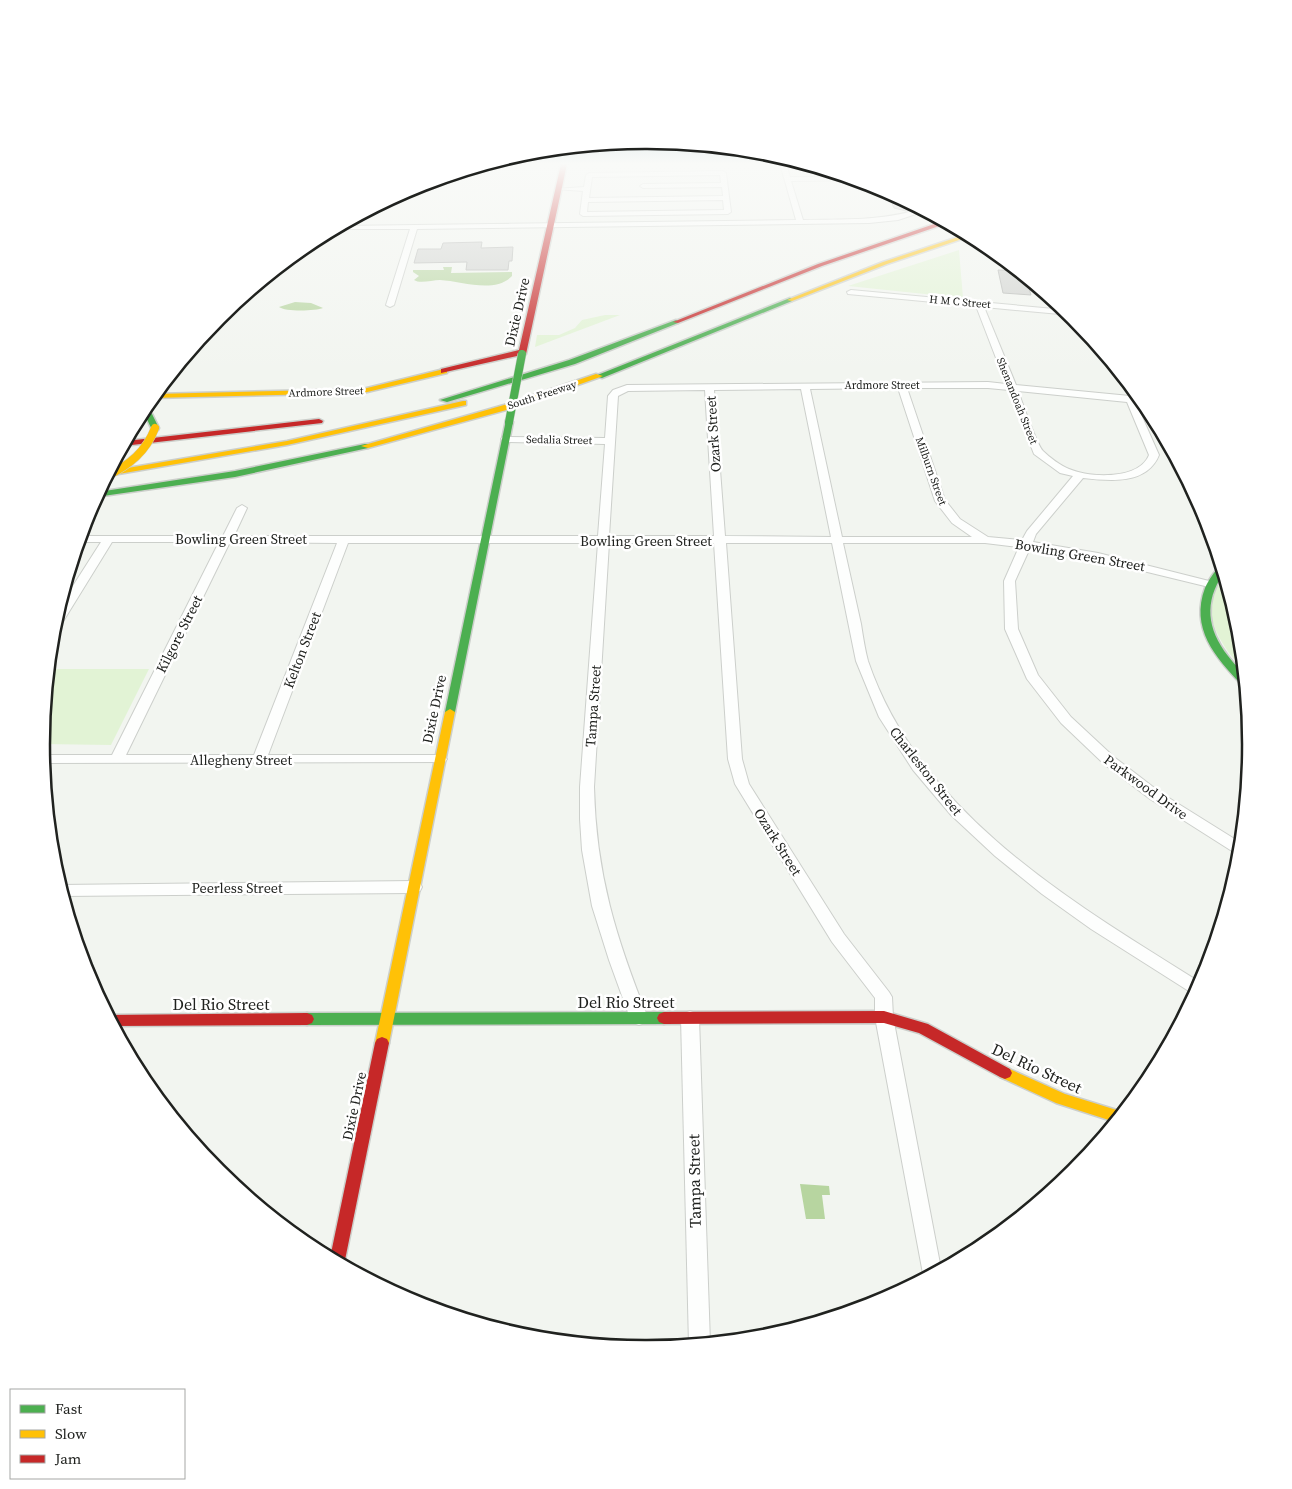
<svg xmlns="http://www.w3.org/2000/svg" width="1292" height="1489" viewBox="0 0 1292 1489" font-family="'Source Serif 4',serif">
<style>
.green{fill:#e2f3d5}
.water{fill:#b7d5a0}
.building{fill:#d1d3d0;stroke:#b5b7b4}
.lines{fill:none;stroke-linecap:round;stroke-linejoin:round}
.street-casing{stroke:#cccfcb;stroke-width:2}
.fast-casing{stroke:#cccfcb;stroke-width:3}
.slow-casing{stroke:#cccfcb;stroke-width:3}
.jam-casing{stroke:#cccfcb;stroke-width:3}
.street{fill:#fdfefd;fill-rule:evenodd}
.fast{fill:#4caf50;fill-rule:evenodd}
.slow{fill:#ffc107;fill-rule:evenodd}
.jam{fill:#c62828;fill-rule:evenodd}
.fast-bridge-casing{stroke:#cccfcb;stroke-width:9;stroke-linecap:butt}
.slow-bridge-casing{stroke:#cccfcb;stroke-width:9;stroke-linecap:butt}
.fast-bridge{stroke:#4caf50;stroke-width:8}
.slow-bridge{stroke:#ffc107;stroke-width:8}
.labels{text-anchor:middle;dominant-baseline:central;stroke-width:5;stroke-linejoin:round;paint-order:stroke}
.far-street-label{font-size:11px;fill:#20221f;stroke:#fff}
.street-label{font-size:14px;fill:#20221f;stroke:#fff}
.near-street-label{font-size:16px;fill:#20221f;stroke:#fff}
.rim{fill:none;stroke:#20221f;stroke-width:2.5}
</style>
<rect width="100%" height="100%" fill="#f2f5f0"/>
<g class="green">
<path d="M959,250l4,48 -115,-12z"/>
<path d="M605,315h15l-85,32 2,-12h22l16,-7 7,-8z"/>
<path d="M1224,576l15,51 4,42c-16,-16 -36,-44 -32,-69 1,-9 8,-17 13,-24z"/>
<path d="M49,669h100l-38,76 -70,-1z"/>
</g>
<g class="water">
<path d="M443,267h9l-1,6 61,-1v4c-17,18 -51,5 -72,4 -8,0 -20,4 -26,0l5,-4 -6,-4v-2h31z"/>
<path d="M295,302l16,1 12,5c-7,3 -38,4 -44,-1z"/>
<path d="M800,1184l29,2 1,9h-8l3,24h-19z"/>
</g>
<g class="building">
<path d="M886,190l1,1 31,17 -12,3 -12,-3z"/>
<path d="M482,242l-1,6 32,-1 -1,14h-3l-1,9h-42l1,-8 -53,1 4,-14h23l2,-6z"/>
<path d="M998,270l19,1 9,7 5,17 -28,-2z"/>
</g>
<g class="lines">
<defs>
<g id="street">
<path d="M784,165l3,2 3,10h59l9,3 -67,1 12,39c40,-1 79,1 117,-11l5,2 -27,9 -29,3 -452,6 -23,76 -4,2 -4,-2 24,-76h-77l7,-3 456,-6 -15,-53z"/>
<path d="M723,171l3,2 5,39 -3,2 -145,2 -3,-2 3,-23 -27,-2 28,-2 2,-12 3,-2zM720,175l1,8 -78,1 -3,2 3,2 79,-1 1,9 -134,2 3,-21zM723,200l1,10 -137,2 1,-10z"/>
<path d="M851,290l214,20 6,5 -87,-8 32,78 114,11 10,2 4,5h-8l23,52c-12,30 -49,26 -76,23l-47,56 -3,8 65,11 115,29 2,2 -6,3 -111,-27 -68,-12 -15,33 3,48 20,46 33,42 43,40 47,36 80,50 -1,11 -5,-1 -85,-54 -46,-35 -43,-41 -34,-44 -22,-50 -1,-48 15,-34 -34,-4h-142c6,27 12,54 18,81 2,13 4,26 7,37 52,153 204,241 333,322l-6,12 -104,-66 -49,-35 -47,-38 -44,-41 -38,-45 -34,-53 -23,-56 -24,-118h-106l16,216 7,25 95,150 45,58 3,5 1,20 48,252 -17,10 -49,-262v-19l-43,-56 -97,-158 -7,-25 -14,-216h-105l-15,244c2,87 22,151 54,231l-3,5 -6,2 -6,-2 -3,-5 -21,-58 -17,-54 -10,-56 -2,-31v-32l18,-244h-250l-80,212h172l7,4 -2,3 -402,1 -1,-8h70l107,-213h-107l-53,86 -7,4 5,-21 44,-69h-23l2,-6h143l14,-28 5,-3 5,3 -13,28h364l7,-92 -99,-2 -5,-3 2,-2 102,1 3,-42 5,-6 14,-5 361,-3 18,2 -30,-78 -128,-12 -1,-2zM898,388l37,113 17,22 20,14h-130l-32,-148zM907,388h81l21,2 25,64 26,19 13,3 -46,55 -5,9 -34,-3 -28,-18 -15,-19zM801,389l30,148 -106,-1 -11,-146zM705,390l9,146h-105l9,-140 10,-5zM1018,391l109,11 22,53c-10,25 -59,23 -80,14 -8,-3 -20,-12 -26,-18 -7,-8 -20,-47 -25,-60zM230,542l107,1 -83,212h-128z"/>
<path d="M414,881l6,2 2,4 -2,4 -6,2 -351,3 -3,-11z"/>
<path d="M690,1011l6,2 3,5 11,325 -21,2 -8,-327 3,-5z"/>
</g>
<g id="fast">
<path d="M790,298l2,1v2l-190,77 -7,-2z"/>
<path d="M676,320l2,1v2l-103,41 -128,38 -7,-2 129,-40z"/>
<path d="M142,410l10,4 7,14 -1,2h-6l-6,-13 -6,-3z"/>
<path d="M506,420l7,2 -58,290 -5,3 -5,-3z"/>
<path d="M365,444h3v4l-133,29 -139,20 2,-5 137,-21z"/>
<path d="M1221,566l2,8c-19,28 -16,55 5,82 8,11 16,15 17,29l-4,-1c-26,-27 -51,-56 -36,-96 3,-7 10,-18 16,-22z"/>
<path d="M664,1012l5,2 2,4 -2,4 -5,2 -357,1 -5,-2 -2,-4 2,-4 5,-2z"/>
</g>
<g id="slow">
<path d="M967,234l4,2 -84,28 -95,37 -5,-1 96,-38z"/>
<path d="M444,369h3v4l-84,20 -211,5 3,-4 208,-5z"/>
<path d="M596,374l7,2 -93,33 -142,39 -7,-2 143,-41z"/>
<path d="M463,401h3v4l-179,40 -180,31 3,-5 177,-30z"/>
<path d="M450,709l5,3 -66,331 -2,4 -5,2 -5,-2 -2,-4 70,-331z"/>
<path d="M1005,1067l60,27 58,18 -8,10 -59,-19 -56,-26 -2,-4 2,-4z"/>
</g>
<g id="jam">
<path d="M561,164h6l-41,190 -85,19v-4l78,-19z"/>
<path d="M943,221l5,2 -126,43 -144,57 -5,-1 145,-58z"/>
<path d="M319,419l4,2 -1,2 -199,23 3,-5z"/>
<path d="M884,1011l44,13 82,45 2,4 -2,4 -5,2 -5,-2 -81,-44 -35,-10 -220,1 -5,-2 -2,-4 2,-4 5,-2z"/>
<path d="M307,1013l5,2 2,4 -2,4 -5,2 -193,1 -6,-11z"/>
<path d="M382,1037l5,2 2,4 -45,222 -14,-7 45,-215 2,-4z"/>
</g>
</defs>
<use href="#street" class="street-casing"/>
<use href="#fast" class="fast-casing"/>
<use href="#slow" class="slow-casing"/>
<use href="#jam" class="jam-casing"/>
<use href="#street" class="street"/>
<use href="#fast" class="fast"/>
<use href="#slow" class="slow"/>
<use href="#jam" class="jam"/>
<defs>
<path id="fast-bridge" d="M509,422l13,-68"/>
<path id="slow-bridge" d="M107,476c22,-11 39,-24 48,-48"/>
</defs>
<use href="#fast-bridge" class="fast-bridge-casing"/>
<use href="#slow-bridge" class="slow-bridge-casing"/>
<use href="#fast-bridge" class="fast-bridge"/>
<use href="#slow-bridge" class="slow-bridge"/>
</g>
<linearGradient id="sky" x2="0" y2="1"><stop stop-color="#94c1cb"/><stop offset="0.44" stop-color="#f9faf8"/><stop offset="1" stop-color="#f9faf8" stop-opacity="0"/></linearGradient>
<rect width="1292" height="372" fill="url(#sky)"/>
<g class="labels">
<g class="far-street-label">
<text transform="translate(960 302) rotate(5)">H M C Street</text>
<text x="882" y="385">Ardmore Street</text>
<text transform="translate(326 392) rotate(-2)">Ardmore Street</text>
<text transform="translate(542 395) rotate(-18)">South Freeway</text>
<text transform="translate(1017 401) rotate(68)">Shenandoah Street</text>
<text transform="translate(559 440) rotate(1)">Sedalia Street</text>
<text transform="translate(931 471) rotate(70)">Milburn Street</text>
</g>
<g class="street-label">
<text transform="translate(517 312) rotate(-77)">Dixie Drive</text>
<text transform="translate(713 434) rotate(-94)">Ozark Street</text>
<text x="241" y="539">Bowling Green Street</text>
<text x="646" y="541">Bowling Green Street</text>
<text transform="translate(1080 555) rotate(10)">Bowling Green Street</text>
<text transform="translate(179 634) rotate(-63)">Kilgore Street</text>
<text transform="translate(302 650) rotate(-69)">Kelton Street</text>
<text transform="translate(593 706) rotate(-86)">Tampa Street</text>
<text transform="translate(434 709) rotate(-78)">Dixie Drive</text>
<text x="241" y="760">Allegheny Street</text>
<text transform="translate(926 771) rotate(52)">Charleston Street</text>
<text transform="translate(1146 787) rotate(36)">Parkwood Drive</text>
<text transform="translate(778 842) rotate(58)">Ozark Street</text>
<text x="237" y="888">Peerless Street</text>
<text transform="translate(354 1106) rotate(-78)">Dixie Drive</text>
</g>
<g class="near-street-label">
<text x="626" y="1002">Del Rio Street</text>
<text x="221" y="1004">Del Rio Street</text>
<text transform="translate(1037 1068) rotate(25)">Del Rio Street</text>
<text transform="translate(694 1181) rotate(-91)">Tampa Street</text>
</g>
</g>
<path d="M0 0H1292V1489H0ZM645 149H647A595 595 0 0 1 1242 744V745A595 595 0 0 1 647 1340H645A595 595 0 0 1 50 745V744A595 595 0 0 1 645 149Z" fill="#fff" fill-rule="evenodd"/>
<path class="rim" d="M645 149H647A595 595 0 0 1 1242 744V745A595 595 0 0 1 647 1340H645A595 595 0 0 1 50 745V744A595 595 0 0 1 645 149Z"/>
<rect x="10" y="1389" width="175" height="90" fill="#ffffff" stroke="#a6a7a5"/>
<rect x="20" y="1405" width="25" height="8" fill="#4caf50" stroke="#a6a7a5"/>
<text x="55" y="1414" font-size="15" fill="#20221f">Fast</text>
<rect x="20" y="1430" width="25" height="8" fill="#ffc107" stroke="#a6a7a5"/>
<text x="55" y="1439" font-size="15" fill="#20221f">Slow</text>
<rect x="20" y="1455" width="25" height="8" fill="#c62828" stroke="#a6a7a5"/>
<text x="55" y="1464" font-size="15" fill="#20221f">Jam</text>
</svg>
